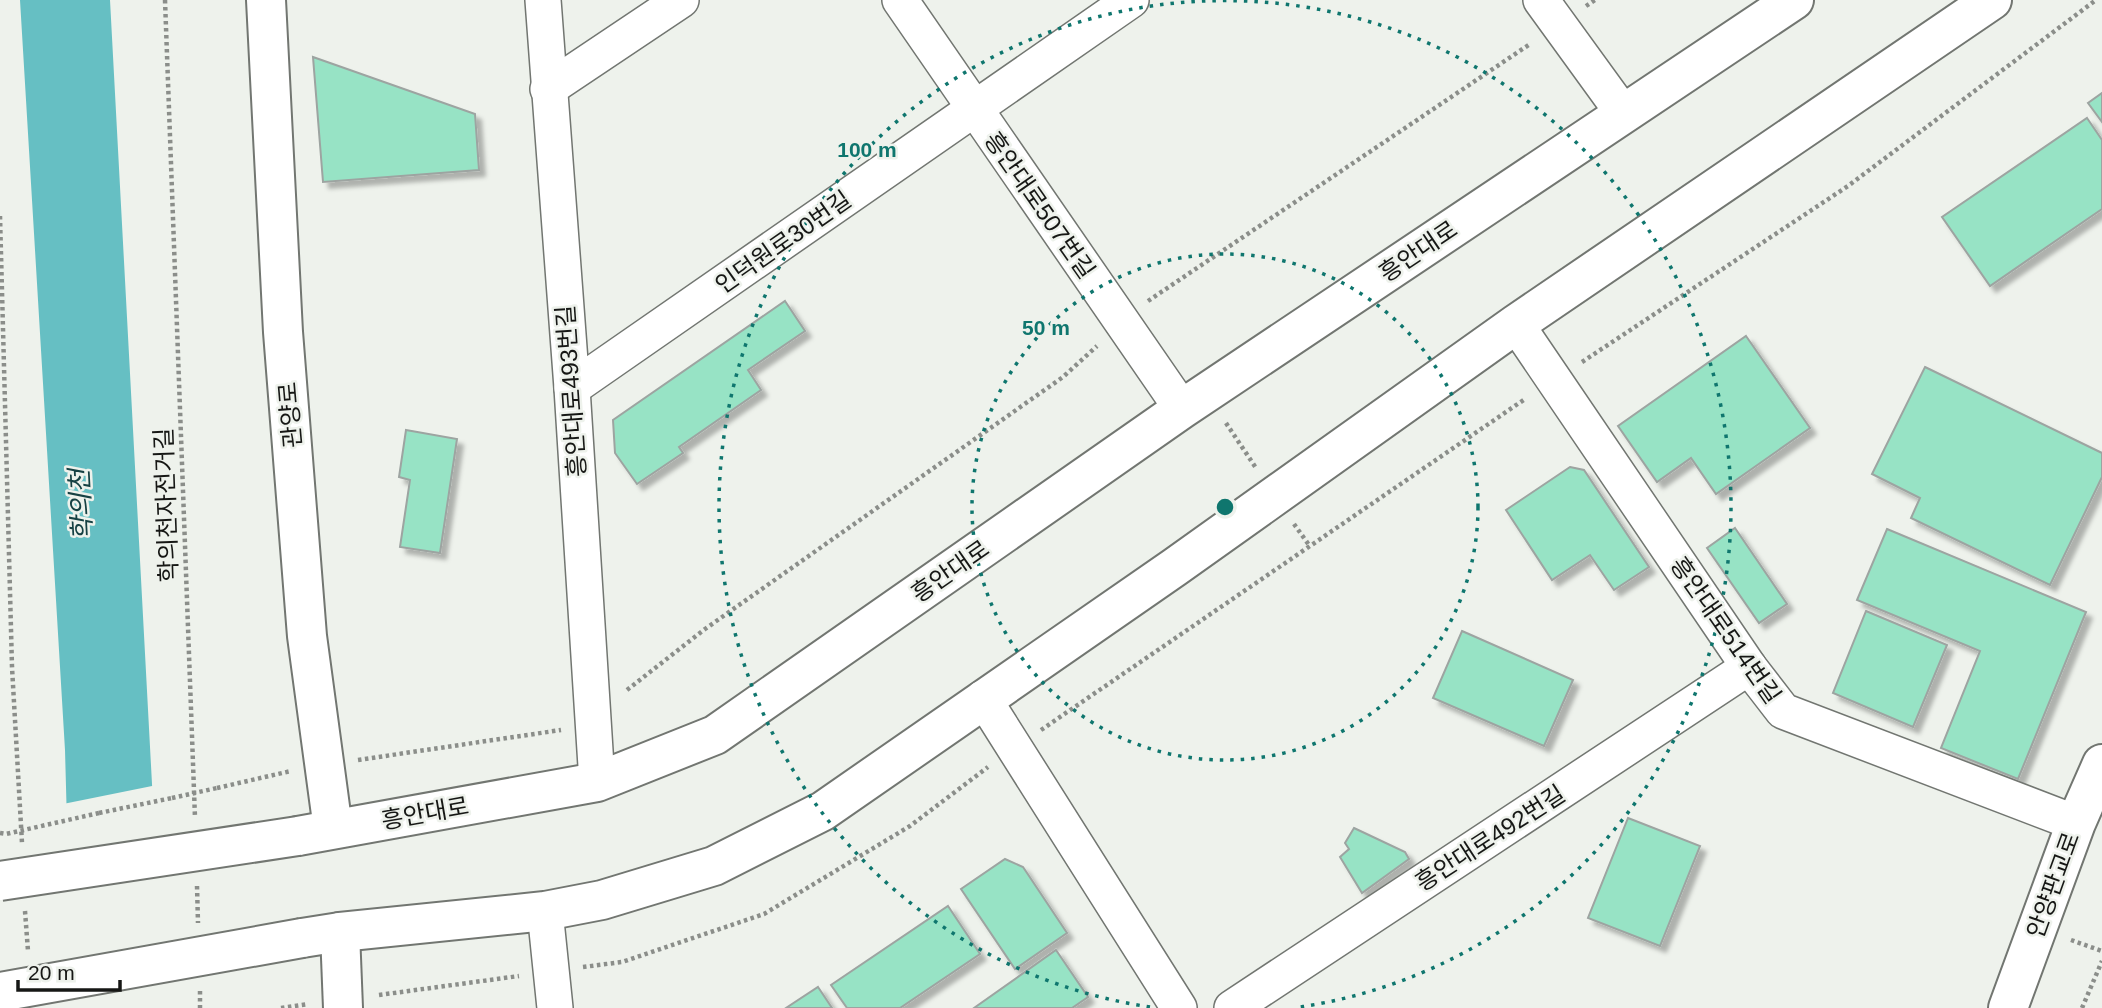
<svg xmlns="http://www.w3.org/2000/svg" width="2102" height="1008" viewBox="0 0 2102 1008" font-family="Helvetica,'Noto Sans KR',sans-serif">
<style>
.water{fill:#66bfc3}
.pier{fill:#eef2ec}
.building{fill:#97e3c5;stroke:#9da4a1;stroke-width:2;filter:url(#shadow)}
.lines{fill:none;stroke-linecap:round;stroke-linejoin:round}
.minor-casing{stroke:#727671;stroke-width:38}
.tertiary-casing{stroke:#727671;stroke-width:42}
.primary-casing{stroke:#727671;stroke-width:42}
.path{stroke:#8b8e8a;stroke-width:4.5;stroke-dasharray:3.5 3.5;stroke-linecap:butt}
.minor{stroke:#fff;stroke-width:35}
.tertiary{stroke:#fff;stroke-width:38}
.primary{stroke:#fff;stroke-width:38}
.primary-bridge-casing{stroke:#727671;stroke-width:42;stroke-linecap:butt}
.path-bridge{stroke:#8b8e8a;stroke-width:4.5;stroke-dasharray:3.5 3.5;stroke-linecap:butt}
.primary-bridge{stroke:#fff;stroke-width:38}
.ring{fill:none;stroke:#0f766e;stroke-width:3.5;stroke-dasharray:3.5 7}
.labels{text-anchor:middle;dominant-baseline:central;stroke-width:5;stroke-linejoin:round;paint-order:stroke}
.street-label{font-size:24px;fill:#161715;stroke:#eef2ec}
.water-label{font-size:26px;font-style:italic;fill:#164143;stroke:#eef2ec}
.centre{fill:#0f766e;stroke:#eef2ec;stroke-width:3.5}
.ring-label{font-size:21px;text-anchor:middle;font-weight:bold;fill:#0f766e;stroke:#eef2ec;stroke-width:5;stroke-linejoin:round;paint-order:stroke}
</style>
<defs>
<filter id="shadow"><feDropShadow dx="6" dy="6" stdDeviation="2" flood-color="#0004"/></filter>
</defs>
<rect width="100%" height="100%" fill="#eef2ec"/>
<path class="water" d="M20,0h90l54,1008h-92l-7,-258z"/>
<path class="pier" d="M157,785l10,223h-98l-6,-204z"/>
<g class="building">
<path d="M313,57l162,57 4,56 -156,12z"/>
<path d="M2102,93v29l-14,-19z"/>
<path d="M2087,118l15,22v69l-112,77 -48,-69z"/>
<path d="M785,301l20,30 -57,39 13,20 -82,57 4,6 -46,31 -22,-31 -2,-33z"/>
<path d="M1746,336l64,92 -94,66 -25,-36 -34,24 -39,-56z"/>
<path d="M1925,367l177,86v24l-52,108 -139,-67 9,-20 -48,-24z"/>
<path d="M406,430l51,9 -17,114 -40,-6 10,-67 -11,-3z"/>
<path d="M1570,467l14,3 65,97 -35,23 -24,-35 -38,25 -46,-70z"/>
<path d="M1735,528l52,76 -28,19 -52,-75z"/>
<path d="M1887,529l199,83 -68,167 -77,-31 39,-97 -123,-51z"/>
<path d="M1866,611l81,34 -34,82 -80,-34z"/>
<path d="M1462,631l111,49 -29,66 -111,-48z"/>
<path d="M1628,818l72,28 -40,100 -72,-28z"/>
<path d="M1354,828l51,24 4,7 -47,34 -22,-36 9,-8 -4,-6z"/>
<path d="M1005,859l18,8 44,66 -52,36 -54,-80z"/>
<path d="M948,906l32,48 -80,54h-53l-16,-23z"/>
<path d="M1056,950l32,47 -16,11h-98z"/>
<path d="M818,987l14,21h-46z"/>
</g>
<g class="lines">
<defs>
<g id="minor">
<path d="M543,0l29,388 25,394"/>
<path d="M900,0l282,409"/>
<path d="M1541,0l82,113"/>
<path d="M548,89l133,-89"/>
<path d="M1516,324l233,343 34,44 293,112"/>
<path d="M572,388l559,-388"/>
<path d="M983,698l196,310"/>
<path d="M545,911l10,97"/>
<path d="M1232,1008l517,-341"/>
</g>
<g id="tertiary">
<path d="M266,0l17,332 24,304 26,193"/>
<path d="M340,932l3,76"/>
</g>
<g id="primary">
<path d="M298,836l299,-54 118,-47 467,-326 612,-409"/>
<path d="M302,938l38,-6 205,-21 57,-11 112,-34 109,-55 352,-244 341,-243 476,-324"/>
<path d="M2008,1008l68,-185 26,-59"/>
</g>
</defs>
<use href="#minor" class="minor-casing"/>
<use href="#tertiary" class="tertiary-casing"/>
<use href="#primary" class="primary-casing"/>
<g class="path">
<path d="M165,0l30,818"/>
<path d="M1586,6l9,-6"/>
<path d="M0,216l12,451 10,176"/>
<path d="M1148,301l382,-257"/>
<path d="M1582,362l266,-176 248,-186"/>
<path d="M1226,423l30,45"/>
<path d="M1294,524l15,21"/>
<path d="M627,690l78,-61 358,-252 34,-31"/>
<path d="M1041,730l484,-331"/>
<path d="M358,760l203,-30"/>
<path d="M217,788l74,-17"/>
<path d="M99,813l73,-15"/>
<path d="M197,886l1,37"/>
<path d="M25,911l3,40"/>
<path d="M2071,940l31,11"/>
<path d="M583,967l39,-5 142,-48 146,-88 78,-59"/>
<path d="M200,991v17"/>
<path d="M379,995l140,-19"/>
<path d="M281,1008l27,-4"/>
<path d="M2082,1008l20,-47"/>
</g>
<use href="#minor" class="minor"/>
<use href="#tertiary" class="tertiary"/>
<use href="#primary" class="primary"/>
<defs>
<g id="primary-bridge">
<path d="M0,881l298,-45"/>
<path d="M0,992l302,-54"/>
</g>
</defs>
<use href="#primary-bridge" class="primary-bridge-casing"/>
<g class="path-bridge">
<path d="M172,798l45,-10"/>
<path d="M0,833l6,1 93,-21"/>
</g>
<use href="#primary-bridge" class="primary-bridge"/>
</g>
<g class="ring">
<circle cx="1225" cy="507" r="253"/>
<path d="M1150 1007A506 506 0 1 1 1300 1007"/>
</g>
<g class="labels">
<g class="street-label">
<text transform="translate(1040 205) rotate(55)">흥안대로507번길</text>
<text transform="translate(783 242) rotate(-35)">인덕원로30번길</text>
<text transform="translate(1418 251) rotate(-34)">흥안대로</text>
<text transform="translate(571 391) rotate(-94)">흥안대로493번길</text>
<text transform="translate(290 415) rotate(-95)">관양로</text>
<text transform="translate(166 505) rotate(-92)">학의천자전거길</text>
<text transform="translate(950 571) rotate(-35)">흥안대로</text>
<text transform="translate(1726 630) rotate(55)">흥안대로514번길</text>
<text transform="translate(425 813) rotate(-10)">흥안대로</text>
<text transform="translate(1490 838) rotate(-33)">흥안대로492번길</text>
<text transform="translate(2053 885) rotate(-70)">안양판교로</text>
</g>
<g class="water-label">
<text transform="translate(81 505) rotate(-93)">학의천</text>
</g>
</g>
<circle cx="1225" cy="507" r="10" class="centre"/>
<g class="ring-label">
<text x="867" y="157">100 m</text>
<text x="1046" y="335">50 m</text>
</g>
<path d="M18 980v10h102v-10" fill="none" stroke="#161715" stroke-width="3.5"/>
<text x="28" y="980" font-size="21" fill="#161715" stroke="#eef2ec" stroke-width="5" paint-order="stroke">20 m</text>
</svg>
